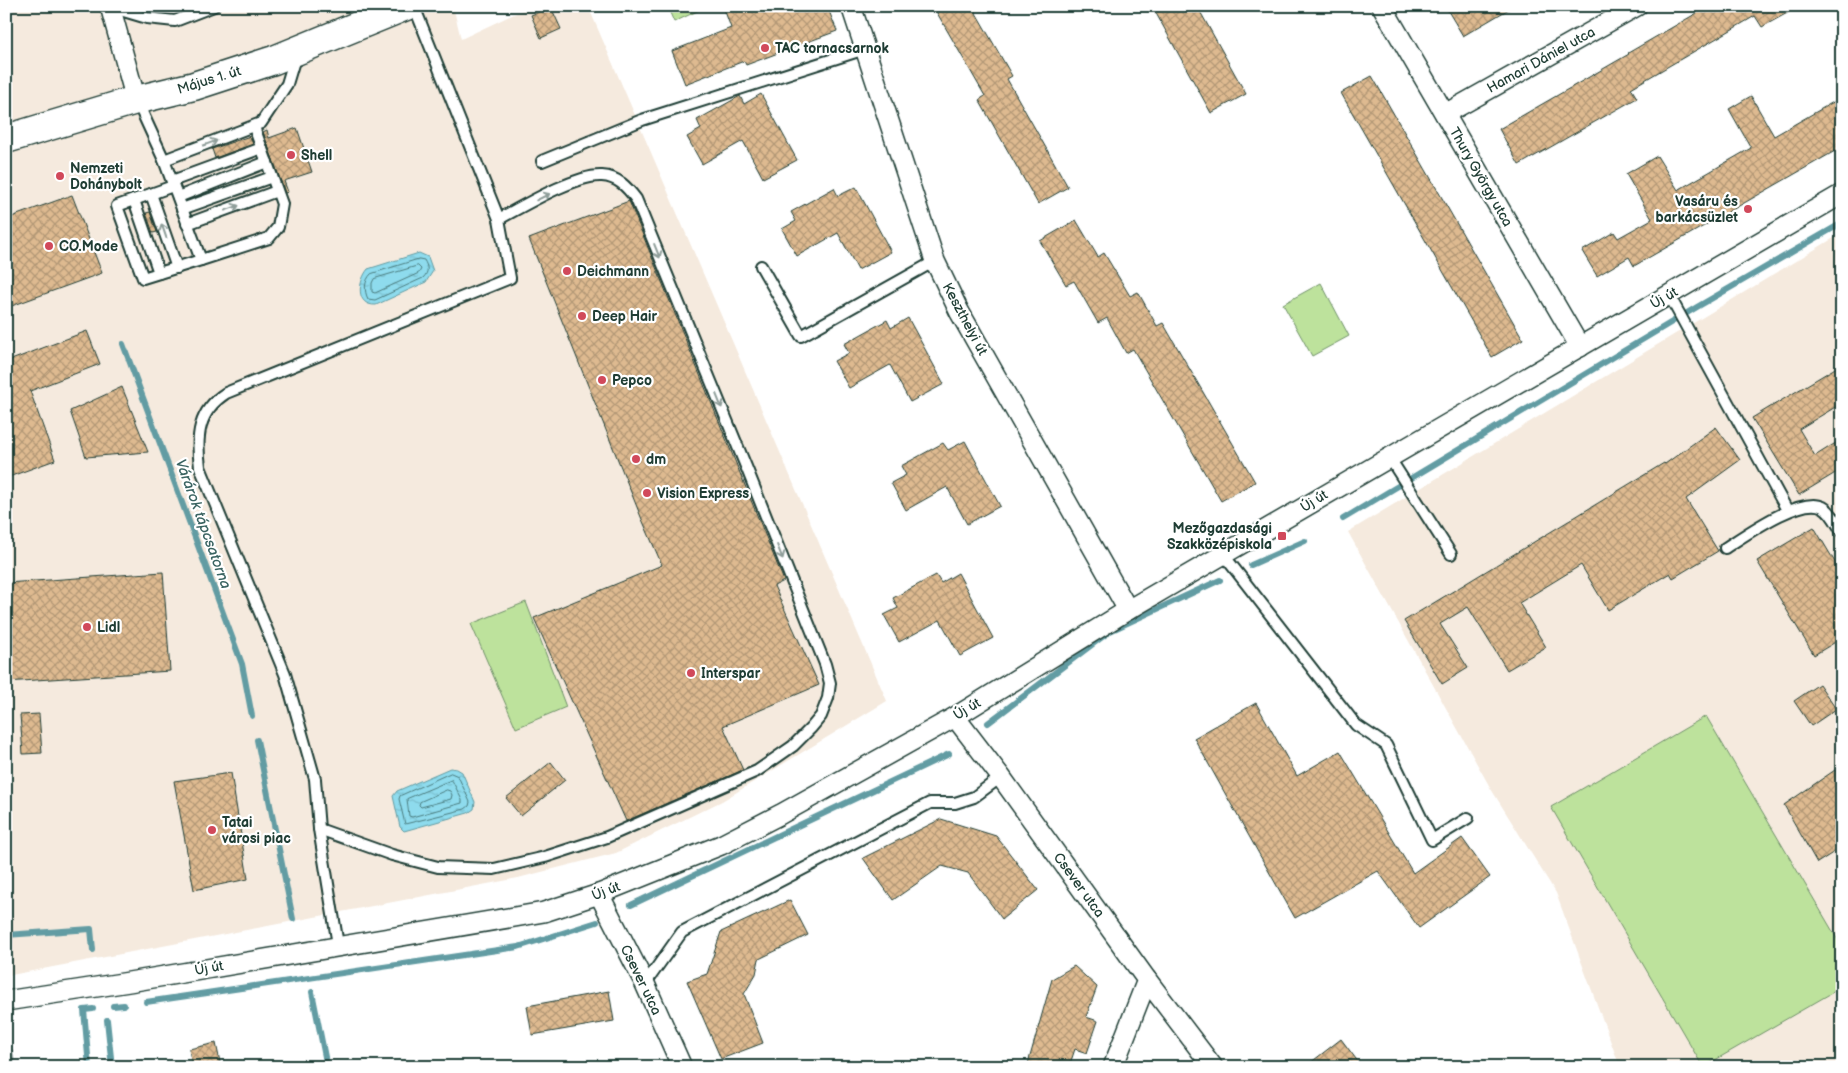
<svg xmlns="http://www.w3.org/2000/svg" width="1848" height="1073" viewBox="0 0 1848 1073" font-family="'Balsamiq Sans',sans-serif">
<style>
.built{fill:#f5eade}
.green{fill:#bde29c;stroke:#6e9068}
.water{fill:url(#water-ripples);stroke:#629ca3}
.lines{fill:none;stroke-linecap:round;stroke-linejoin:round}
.shore{stroke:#4b7c7e;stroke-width:1}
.stream{stroke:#629ca3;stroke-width:6}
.building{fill:url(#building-cross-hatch);stroke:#1f3d34}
.service-casing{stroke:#1f3d34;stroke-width:14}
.minor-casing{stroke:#1f3d34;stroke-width:22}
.secondary-casing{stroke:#1f3d34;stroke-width:31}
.service{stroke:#fff;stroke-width:10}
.minor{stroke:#fff;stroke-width:19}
.secondary{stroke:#fff;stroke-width:28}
.oneway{stroke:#8f9e9a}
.poi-dot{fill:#d1495b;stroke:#fff;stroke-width:2}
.labels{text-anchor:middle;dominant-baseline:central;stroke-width:4.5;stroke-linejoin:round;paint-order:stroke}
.poi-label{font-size:14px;font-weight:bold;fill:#1f3d34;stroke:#fff;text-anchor:start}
.street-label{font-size:14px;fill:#1f3d34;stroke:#fff}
.water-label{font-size:15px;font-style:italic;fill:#3b6462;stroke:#fff}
</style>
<defs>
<pattern id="water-ripples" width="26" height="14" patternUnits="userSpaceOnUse" patternTransform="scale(1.25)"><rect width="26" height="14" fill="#8edbed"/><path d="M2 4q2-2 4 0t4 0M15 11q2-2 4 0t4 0" fill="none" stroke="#7abdcc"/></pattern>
<pattern id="building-cross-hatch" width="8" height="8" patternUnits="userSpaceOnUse" patternTransform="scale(1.25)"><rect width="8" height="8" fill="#deba90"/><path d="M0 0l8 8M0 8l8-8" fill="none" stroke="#b39876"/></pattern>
</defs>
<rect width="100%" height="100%" fill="#fff"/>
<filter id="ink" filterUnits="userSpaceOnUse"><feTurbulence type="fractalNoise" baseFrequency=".02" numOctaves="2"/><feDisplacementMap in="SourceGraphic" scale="10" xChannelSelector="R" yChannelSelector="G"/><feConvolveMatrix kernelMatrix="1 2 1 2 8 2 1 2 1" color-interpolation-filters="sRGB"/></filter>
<g filter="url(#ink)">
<g class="built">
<path d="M6,6h447l8,33 70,-33h57l299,695 -165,100 -106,52 -98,25 -512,98z"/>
<path d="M1842,233v834h-222l-64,-174 -65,-104 -143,-257z"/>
</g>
<g class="green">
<path d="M667,6h41l-34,16z"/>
<path d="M1321,283l28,53 -37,20 -29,-52z"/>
<path d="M526,602l40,105 -50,21 -45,-104z"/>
<path d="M1706,716l136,231v40l-139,80 -152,-260z"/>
</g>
<g class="water">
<path d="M419,253l9,4 5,14 -7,11 -50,23c-21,1 -18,-24 -8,-36z"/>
<path d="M450,768l7,1 5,3 13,30 -1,7 -6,4 -64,18 -4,-4 -7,-31 4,-5z"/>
</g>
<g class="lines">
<g class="shore">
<path d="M419,259l5,1c4,7 5,12 -1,18l-48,22 -7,-1c-4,-8 -4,-18 3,-25z"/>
<path d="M418,266l3,3 -2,4 -44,20 -3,-1v-9l2,-4z"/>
<path d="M451,773l7,3 12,26 -1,4 -4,3 -60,15 -6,-25 1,-3z"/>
<path d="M452,780l10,20v3l-50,14 -3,-1 -2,-17z"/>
<path d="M447,790l3,1 2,4 -1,4 -30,8 -2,-2 1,-3z"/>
</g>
<g class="stream">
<path d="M123,344l119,320 10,52"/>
<path d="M1343,519l354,-212 145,-84"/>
<path d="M1251,565l54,-24"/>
<path d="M988,723l122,-92 110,-51"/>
<path d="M257,740l36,179"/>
<path d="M631,905l318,-151"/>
<path d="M6,935l85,-6 2,21"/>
<path d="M312,992l15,75"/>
<path d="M146,1002l372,-55 79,-25"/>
<path d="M113,1006l11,-1"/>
<path d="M107,1020l5,47"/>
<path d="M89,1067l-5,-57 9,-1"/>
</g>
</g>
<g class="building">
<path d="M723,6h104l10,25 -91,34 -2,-4 -59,23 -13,-33 59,-23z"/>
<path d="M933,6h39l40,70 -5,3 61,108 -30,17 -59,-104 6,-4z"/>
<path d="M1152,6h45l49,88 -35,19z"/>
<path d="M1445,6h69l-51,30z"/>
<path d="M1709,6h91l-38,21 -7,-11 -124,72 6,10 -118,67 -20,-36 130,-75 -1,-1z"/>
<path d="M551,7l10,22 -20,9 -10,-23z"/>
<path d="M1372,76l151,263 -31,18 -151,-264z"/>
<path d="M761,94l36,66 -34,18 -20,-37 -41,23 -15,-27 14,-8 -4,-9 43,-24 4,8z"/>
<path d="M1751,96l23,40 68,-39v50l-208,119 -5,-9 -32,19 -15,-25 32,-19 4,6 34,-19 -26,-45 31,-18 21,34 73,-42 -22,-39z"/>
<path d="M297,128l15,44 -28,9 4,11 -3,1 -22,-61 4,-2 2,8z"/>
<path d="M250,136l3,8 -38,14 -3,-9z"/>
<path d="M856,187l35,65 -33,18 -20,-37 -41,23 -15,-27 14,-8 -5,-9 43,-24 4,8z"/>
<path d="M72,195l30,78 -96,35v-89z"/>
<path d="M629,201l155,380 -10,5 45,99 -96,41 20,44 -117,51 -92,-203 128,-53 -21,-48 -112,-278z"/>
<path d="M150,212l7,20 -4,1 -7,-20z"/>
<path d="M1076,220l22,37 6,-4 26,43 8,-4 19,34 6,-3 92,159 -34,19 -88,-152 -7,4 -19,-35 -9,5 -24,-42 -8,4 -26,-44z"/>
<path d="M908,318l36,66 -34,18 -20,-37 -41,23 -15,-27 15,-8 -5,-9 43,-24 4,8z"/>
<path d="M87,331l13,33 -70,27 25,69 -49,18v-116z"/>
<path d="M1842,364v39l-43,26 16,27 27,-17v30l-43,26 -47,-77z"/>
<path d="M122,387l26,65 -62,5 -16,-46z"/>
<path d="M1716,427l24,33 -54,39 32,52 -45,27 -3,-5 -62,37 -27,-45 -62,38 27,44 -39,23 -39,-63 -28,17 28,44 -26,16 -38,-63 260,-158 1,1z"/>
<path d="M965,441l35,65 -33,18 -20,-37 -41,23 -15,-27 15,-8 -5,-9 42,-23 5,7z"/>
<path d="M1814,527l28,47v64l-28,17 -57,-94z"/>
<path d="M163,572l7,99 -164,11v-99z"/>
<path d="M958,573l35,65 -33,18 -20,-36 -41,22 -15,-27 14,-7 -5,-10 43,-23 5,8z"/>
<path d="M1819,684l17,25 -25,17 -17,-25z"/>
<path d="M1256,703l41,73 43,-25 73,122 49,-35 28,39 -71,51 -41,-57 -83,47 -101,-180z"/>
<path d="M39,714l3,39 -19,1 -3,-39z"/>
<path d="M551,762l14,18 -44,36 -15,-18z"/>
<path d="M1835,770l7,11v66l-25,16 -33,-58z"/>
<path d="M231,773l17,106 -54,11 -20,-109z"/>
<path d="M941,819l55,17 42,54 -36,29 -34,-46 -26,-7 -49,34 -30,-42z"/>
<path d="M790,900l18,35 -49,24 -3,15 -12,20 19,49 -42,16 -34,-78 20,-7 14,-42z"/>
<path d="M1074,966l23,21 -11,30 12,4 -11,32 -12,-4 -6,18h-42l25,-88z"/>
<path d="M609,991l5,30 -82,14 -5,-29z"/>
<path d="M1341,1039l21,28h-57z"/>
<path d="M216,1043l5,24h-29l-3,-18z"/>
</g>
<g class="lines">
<defs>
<g id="service">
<path d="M110,7l37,11 28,3 39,-15"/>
<path d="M137,101l27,59 37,100 68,-22 9,-11 4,-23 -28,-77"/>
<path d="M164,160l97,-37 26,-39 9,-30"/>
<path d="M542,161l100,-41 223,-71"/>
<path d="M172,181l90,-33"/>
<path d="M173,186l-56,20 26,72 58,-18"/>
<path d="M151,194l26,74"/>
<path d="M178,197l89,-35"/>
<path d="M134,200l25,73"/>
<path d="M182,209l90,-32"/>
<path d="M187,224l90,-33"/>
<path d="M761,266l40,70 134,-75"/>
<path d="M1669,295l118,215"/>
<path d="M1389,457l62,97"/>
<path d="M1725,548c19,-12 76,-53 98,-41 9,5 14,17 19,25"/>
<path d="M1223,554l133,171 30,20 46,95 36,-22"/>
<path d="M319,829l73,26 46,12 56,2 51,-12 62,-20 150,-66 36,-25 18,-18 10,-12 7,-18 2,-15 -5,-19 -78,-195 -111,-270c-9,-12 -18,-22 -34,-23 -25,-2 -79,30 -103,43"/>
<path d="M338,945l-19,-116 -4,-50 -30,-105 -85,-207c-4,-31 -2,-56 26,-74l284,-115 -11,-59 -85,-213"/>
<path d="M645,984l37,-52 248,-129h25l19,-6 27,-20"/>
<path d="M6,1053l2,14"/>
</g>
<g id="minor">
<path d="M110,6l26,94"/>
<path d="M851,6l84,255 24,50 169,299"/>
<path d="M1382,6l198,341"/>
<path d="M1445,114l192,-108"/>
<path d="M955,717l46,60 146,203 -34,87"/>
<path d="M599,894l46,90 37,83"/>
<path d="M1147,980l66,87"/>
<path d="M6,1001l123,-19 415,-70 55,-18 122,-49 60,-31 174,-97 173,-107 714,-416"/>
</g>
<path id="secondary" d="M6,139l130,-39 58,-14 80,-26 132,-54"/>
</defs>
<use href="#service" class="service-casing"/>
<use href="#minor" class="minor-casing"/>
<use href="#secondary" class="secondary-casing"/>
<use href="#service" class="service"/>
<use href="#minor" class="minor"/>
<use href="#secondary" class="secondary"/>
</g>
<defs><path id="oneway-shaft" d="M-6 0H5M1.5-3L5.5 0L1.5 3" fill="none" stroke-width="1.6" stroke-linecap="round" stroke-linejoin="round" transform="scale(1.25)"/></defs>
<g class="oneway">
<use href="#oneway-shaft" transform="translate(210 143) rotate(-20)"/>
<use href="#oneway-shaft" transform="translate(543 197) rotate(-26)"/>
<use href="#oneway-shaft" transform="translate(232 208) rotate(-20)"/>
<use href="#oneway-shaft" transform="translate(164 231) rotate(-109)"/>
<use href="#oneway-shaft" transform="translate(657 251) rotate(68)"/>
<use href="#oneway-shaft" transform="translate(719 401) rotate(68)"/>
<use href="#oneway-shaft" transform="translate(780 552) rotate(68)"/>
</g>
</g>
<g class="poi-dot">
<circle cx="765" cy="48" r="5"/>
<circle cx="291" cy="155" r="5"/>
<circle cx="60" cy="176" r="5"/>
<circle cx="1748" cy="209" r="5"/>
<circle cx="49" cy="246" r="5"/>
<circle cx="567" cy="271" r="5"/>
<circle cx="582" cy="316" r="5"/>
<circle cx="602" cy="380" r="5"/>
<circle cx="636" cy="459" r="5"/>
<circle cx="647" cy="493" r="5"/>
<rect x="1277" y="531" width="10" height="10" rx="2.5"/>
<circle cx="87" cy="627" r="5"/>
<circle cx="691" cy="673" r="5"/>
<circle cx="212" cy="830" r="5"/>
</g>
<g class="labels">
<g class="poi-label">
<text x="775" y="48">TAC tornacsarnok</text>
<text x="301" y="155">Shell</text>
<text x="70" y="168">Nemzeti<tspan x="70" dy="16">Dohánybolt</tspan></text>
<text x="1738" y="201" text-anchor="end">Vasáru és<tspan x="1738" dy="16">barkácsüzlet</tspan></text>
<text x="59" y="246">CO.Mode</text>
<text x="577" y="271">Deichmann</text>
<text x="592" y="316">Deep Hair</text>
<text x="612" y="380">Pepco</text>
<text x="646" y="459">dm</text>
<text x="657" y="493">Vision Express</text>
<text x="1272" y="528" text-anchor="end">Mezőgazdasági<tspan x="1272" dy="16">Szakközépiskola</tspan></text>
<text x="97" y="627">Lidl</text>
<text x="701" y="673">Interspar</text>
<text x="222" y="822">Tatai<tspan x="222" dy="16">városi piac</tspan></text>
</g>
<g class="street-label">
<text transform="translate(1541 60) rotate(-29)">Hamari Dániel utca</text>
<text transform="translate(209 80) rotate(-17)">Május 1. út</text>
<text transform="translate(1481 177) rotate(60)">Thury György utca</text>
<text transform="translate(1664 298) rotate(-30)">Új út</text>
<text transform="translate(965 319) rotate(62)">Keszthelyi út</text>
<text transform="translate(1314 501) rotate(-32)">Új út</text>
<text transform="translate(967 709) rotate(-31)">Új út</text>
<text transform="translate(1079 885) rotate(54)">Csever utca</text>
<text transform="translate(606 891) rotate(-21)">Új út</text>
<text transform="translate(209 968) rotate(-10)">Új út</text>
<text transform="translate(641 980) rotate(64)">Csever utca</text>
</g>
<g class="water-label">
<text transform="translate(203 524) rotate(70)">Várárok tápcsatorna</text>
</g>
</g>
<rect width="1848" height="1073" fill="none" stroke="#fff" stroke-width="25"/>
<rect x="12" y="12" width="1823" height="1048" fill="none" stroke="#1f3d34" stroke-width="2" filter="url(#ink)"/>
</svg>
